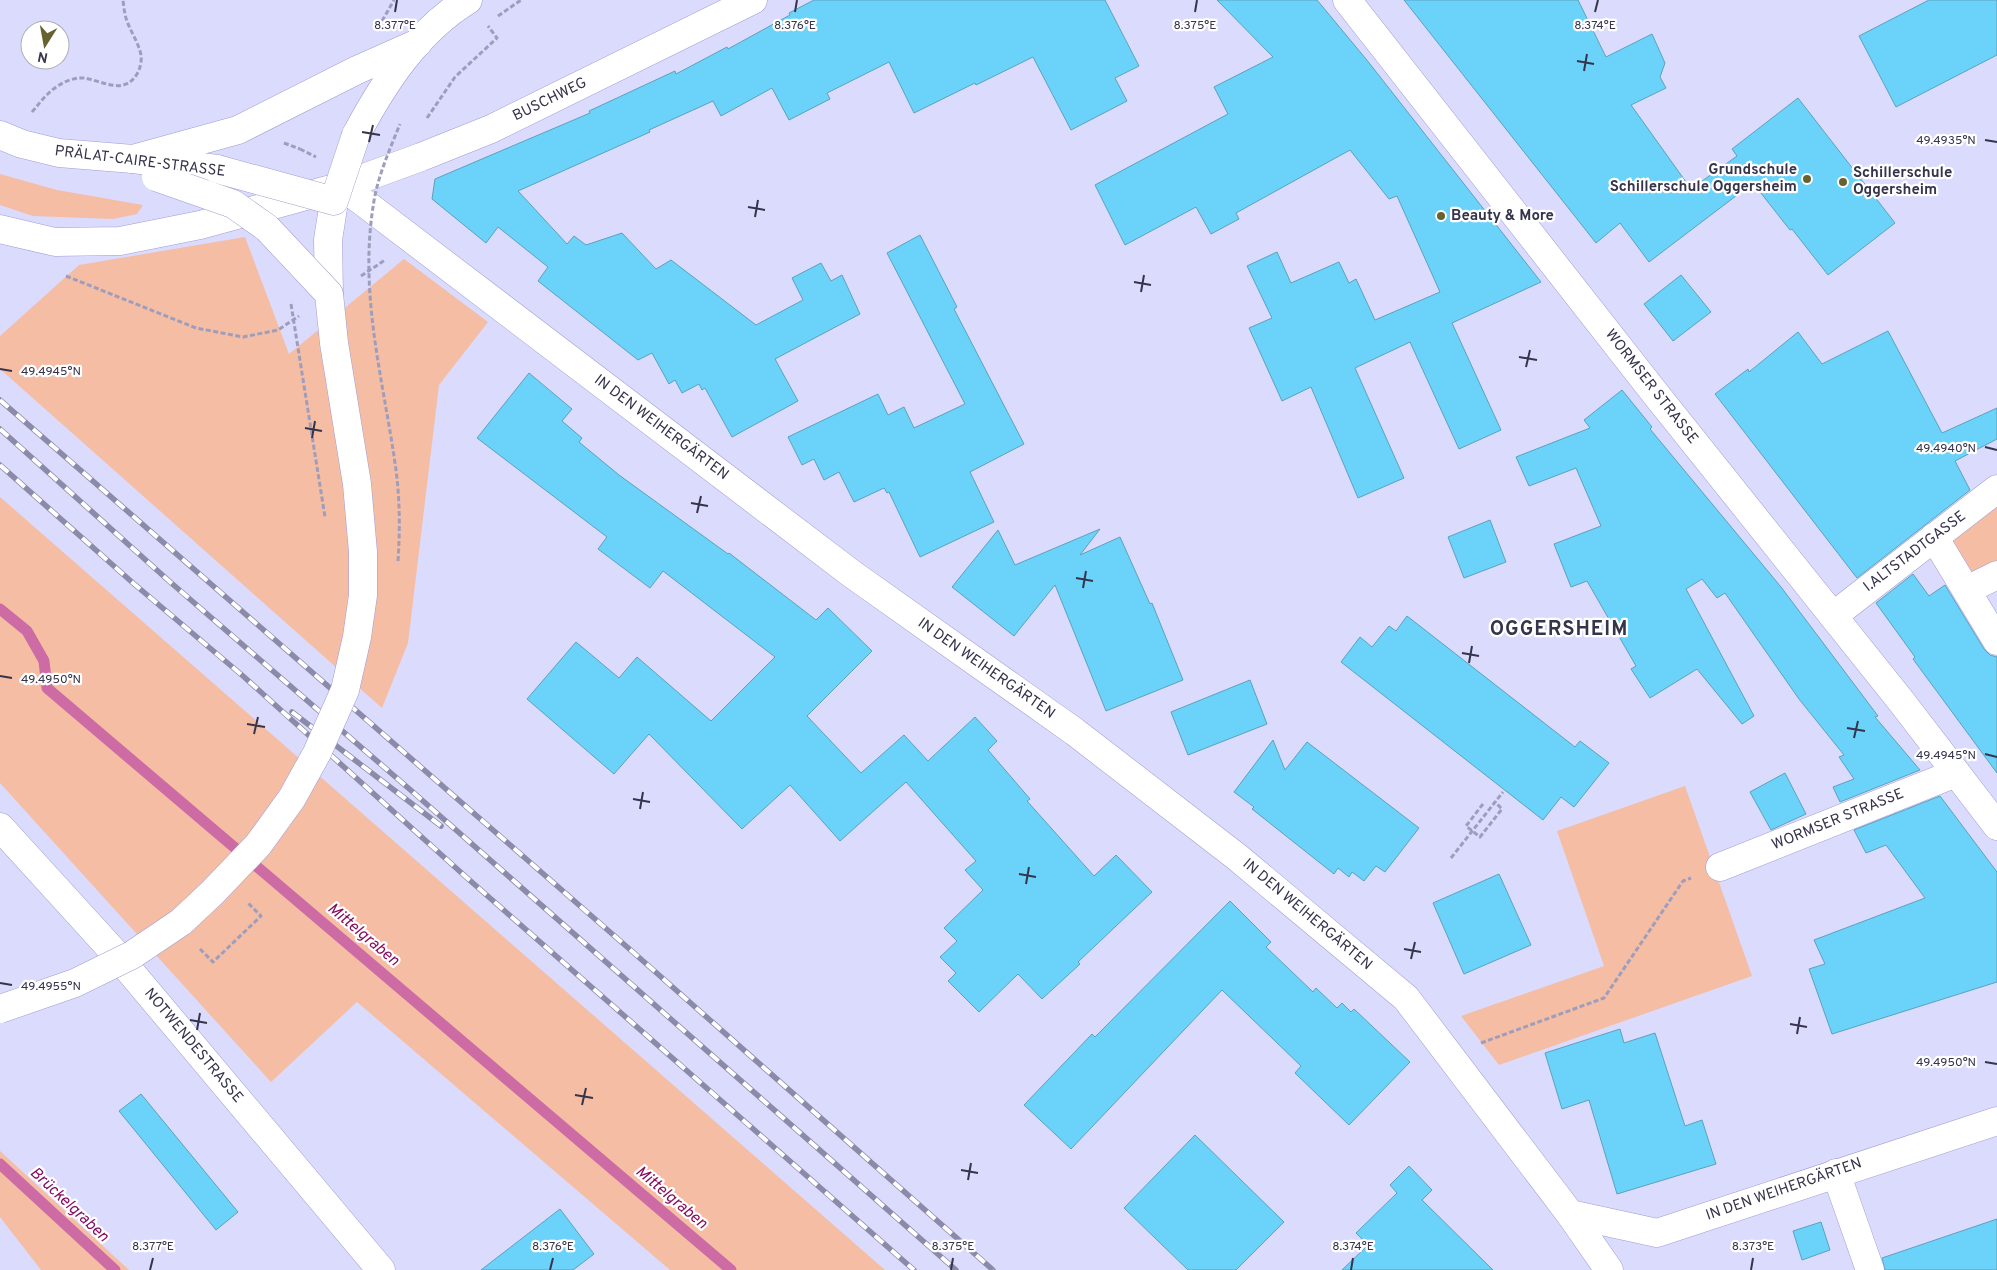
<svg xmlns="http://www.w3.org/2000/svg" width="1997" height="1270" viewBox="0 0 1997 1270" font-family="Overpass,sans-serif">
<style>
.green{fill:#f5bda3}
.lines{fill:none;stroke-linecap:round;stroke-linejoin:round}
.stream{stroke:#cc6ba4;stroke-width:11}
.building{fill:#6bd3fa;stroke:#5ba1bd}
.street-casing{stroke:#9f9dd5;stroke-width:29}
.secondary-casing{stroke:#9f9dd5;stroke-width:29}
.path{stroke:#9e9ebc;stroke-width:3;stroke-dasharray:5 2.5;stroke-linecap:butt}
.street{stroke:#fff;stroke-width:28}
.secondary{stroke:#fff;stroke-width:28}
.rail-casing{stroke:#8b8aa8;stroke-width:5.5}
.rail{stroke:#fff;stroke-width:4;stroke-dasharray:11;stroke-linecap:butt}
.secondary-bridge-casing{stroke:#9f9dd5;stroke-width:29;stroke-linecap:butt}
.path-bridge{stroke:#9e9ebc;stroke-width:3;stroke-dasharray:5 2.5;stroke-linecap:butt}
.secondary-bridge{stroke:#fff;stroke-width:28}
.ticks{fill:none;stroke:#35344b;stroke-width:2}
.poi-dot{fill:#66632f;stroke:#fff;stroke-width:2}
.labels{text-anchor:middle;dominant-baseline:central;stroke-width:4.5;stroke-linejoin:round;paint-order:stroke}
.street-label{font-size:15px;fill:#35344b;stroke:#fff}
.poi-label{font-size:15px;font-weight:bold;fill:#35344b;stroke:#fff;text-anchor:start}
.water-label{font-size:16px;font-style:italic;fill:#860d60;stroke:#fff}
.district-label{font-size:20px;font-weight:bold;letter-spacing:1px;fill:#35344b;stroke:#fff}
.ticks-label{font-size:12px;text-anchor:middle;fill:#35344b;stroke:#fff;stroke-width:4.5;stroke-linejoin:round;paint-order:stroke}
</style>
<rect width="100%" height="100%" fill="#dbdbfe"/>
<g class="green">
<path d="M0,174l57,16 86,15 -6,9 -24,5 -80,-3 -33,-11z"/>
<path d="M245,237l44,117 115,-95 84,63 -49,63 -31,258 -26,65 -382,-339v-33l79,-71z"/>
<path d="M1997,489v86l-30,15 -33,-53z"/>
<path d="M0,497l885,773h-215l-313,-268 -86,80 -271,-299z"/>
<path d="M1685,786l67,190 -253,89 -38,-49 143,-50 -47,-135z"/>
<path d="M0,1151l129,119h-88l-41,-53z"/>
</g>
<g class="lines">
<g class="stream">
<path d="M0,609l27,22 17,30 3,27 684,582"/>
<path d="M0,1164l115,106"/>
</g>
</g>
<g class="building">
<path d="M814,0h291l34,66 -24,12 12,23 -56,29 -38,-73 -57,28 -1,-2 -61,30 -25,-51 -62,31 3,6 -41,21 -17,-32 -51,28 -8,-15 -64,29 1,2 -132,59 49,53 7,-8 12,9 36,-12 34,36 15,-9 85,65 47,-25 -11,-22 29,-15 10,18 11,-6 18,39 -85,45 23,42 -66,36 -27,-49 -3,2 -3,-6 -17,9 -7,-13 -6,4 -17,-31 -14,7 -100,-79 10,-14 -50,-40 -12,16 -54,-44 3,-20 155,-66 -1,-2 86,-40 1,3 51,-27 1,2 62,-34 -1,-2z"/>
<path d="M1217,0h100l49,59 175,223 -89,41 49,107 -42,19 -49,-107 -55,26 49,110 -46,20 -47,-111 -29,14 -33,-73 23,-10 -25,-52 30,-14 14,31 48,-21 10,21 7,-4 19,41 65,-28 -43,-96 -8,3 -39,-49 -114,63 3,6 -28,15 -15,-27 -71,38 -30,-60 133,-71 -14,-27 59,-30z"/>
<path d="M1404,0h174l28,57 46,-23 13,29 -5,14 6,11 -35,17 60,84 46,-33 -5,-7 66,-51 97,125 -67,52 -36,-46 -2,1 -37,-47 -104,79 -29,-39 -24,20z"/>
<path d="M1929,0h68v55l-101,52 -37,-71z"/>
<path d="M920,235l37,72 -3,2 70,135 -54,28 24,50 -74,35 -31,-65 -2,1 -3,-5 -30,14 -15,-30 -15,8 -10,-21 -12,6 -14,-28 90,-43 10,21 16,-8 10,21 51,-24 -78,-151z"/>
<path d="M1681,275l30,37 -38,29 -29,-37z"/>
<path d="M1888,331l54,102 55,-25v31l-42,22 15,29 -113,88 -142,-184 33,-25 1,3 49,-40 24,32z"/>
<path d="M529,373l43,36 -10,12 20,17 -3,4 40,33 109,79 1,-1 87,67 12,-12 44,43 -65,65 54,57 43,-38 24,26 47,-44 22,24 -9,9 42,49 -3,2 67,75 22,-21 36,37 -74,70 2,2 -38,35 -24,-25 -39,38 -31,-31 8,-8 -16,-16 17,-16 -13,-13 39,-38 -18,-20 11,-9 -70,-79 -66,59 -50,-56 -48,44 -93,-95 -35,40 -87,-75 49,-57 43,36 18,-21 74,64 64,-64 -112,-86 -13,17 -52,-39 9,-12 -130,-99z"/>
<path d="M1622,390l30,37 -2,2 131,158 97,129 -3,1 45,53 -80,32 -7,-15 21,-8 -15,-22 5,-2 -45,-56 -74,-106 -8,5 -15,-19 -16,10 68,127 -12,8 -45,-55 -47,29 -19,-29 5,-3 -49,-85 -16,6 -17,-43 47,-18 -25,-58 -47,18 -13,-29 74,-29 -6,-8z"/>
<path d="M1490,520l16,42 -42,16 -16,-41z"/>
<path d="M1100,529l-20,26 40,-18 30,67 2,-1 31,77 -77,31 -51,-126 -41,51 -62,-49 46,-57 17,35z"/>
<path d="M1913,574l16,22 16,-11 39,64 6,6 7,2v116l-84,-114 2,-2 -39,-54z"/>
<path d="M1407,616l168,131 5,-6 29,22 -35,44 -13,-10 -18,23 -202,-158 19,-25 12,10 17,-21 7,5z"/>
<path d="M1250,680l17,44 -79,31 -17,-43z"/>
<path d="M1273,740l12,30 22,-28 112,86 -34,44 -9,-6 -12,15 -12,-9 -3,5 -11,-9 -4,6 -82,-65 2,-2 -20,-15z"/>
<path d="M1785,773l21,41 -35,16 -21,-38z"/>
<path d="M1940,796l57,76v110l-165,52 -23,-65 16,-5 -11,-24 111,-42 -39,-53 -20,8 -12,-23z"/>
<path d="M1499,874l32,71 -67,29 -31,-71z"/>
<path d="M1230,901l41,41 -5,5 47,45 3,-4 21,20 5,-5 9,9 3,-3 56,53 -61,63 -54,-52 6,-7 -79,-76 -151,159 -47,-44 68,-71 3,3z"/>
<path d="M1620,1029l4,14 31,-10 30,93 17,-6 14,44 -99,30 -28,-94 -27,9 -17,-56z"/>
<path d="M141,1094l97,118 -22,18 -97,-119z"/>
<path d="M1195,1135l89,87 -48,48h-48l-64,-62z"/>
<path d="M1409,1166l23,24 -10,10 71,70h-151l26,-25 -12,-12 41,-40 -7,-8z"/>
<path d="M560,1209l34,45 -21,16h-92z"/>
<path d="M1997,1219v51h-112l-3,-12z"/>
<path d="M1821,1222l9,28 -28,10 -9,-29z"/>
</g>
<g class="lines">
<defs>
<g id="street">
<path d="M342,186l510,388 223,158 162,125 169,141 164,216 39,56"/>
<path d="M0,229l55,13 65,-1 80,-16 142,-39 79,-29 70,-28 262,-129"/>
<path d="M1934,537l63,104"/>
<path d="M1967,590l30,-15"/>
<path d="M1833,616l164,-127"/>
<path d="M1720,867l236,-94"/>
<path d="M1836,1173l34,97"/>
<path d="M1570,1214l87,19 340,-112"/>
</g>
<g id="secondary">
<path d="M1347,0l307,392 247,309 96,125"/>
<path d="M0,135l22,9 37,9 74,6 84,10"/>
<path d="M356,135c27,-51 61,-104 112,-135"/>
<path d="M133,159l105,-29 119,-60 61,-27"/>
<path d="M329,294l-1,-54 6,-39"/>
<path d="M0,827l113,124 268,319"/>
</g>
</defs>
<use href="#street" class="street-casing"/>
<use href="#secondary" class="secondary-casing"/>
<g class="path">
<path d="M498,16l23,-16"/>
<path d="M382,21l12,-21"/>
<path d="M32,112c11,-13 20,-26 38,-32 6,-2 12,-3 19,-1 17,4 36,15 48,-5 3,-5 5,-13 4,-19 -2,-10 -8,-20 -12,-29 -4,-8 -5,-17 -6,-26"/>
<path d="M427,118l28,-41 42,-39 -9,-12"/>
<path d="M284,143l16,6"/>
<path d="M66,276l130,52 47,9 35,-7 21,-14"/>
<path d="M361,276l24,-16"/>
<path d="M1483,804l-17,22 14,11 22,-28 -7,-7"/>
<path d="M1451,858l52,-66"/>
<path d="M200,949l13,13 48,-46 -13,-13"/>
<path d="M1481,1043l123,-45 79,-117 8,-3"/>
</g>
<use href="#street" class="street"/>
<use href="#secondary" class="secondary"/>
<defs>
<g id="rail">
<path d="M0,400l634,553 359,317"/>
<path d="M0,429l169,152 245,212 542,477"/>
<path d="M0,465l133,118 110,93 223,201 448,393"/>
<path d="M292,712l149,114"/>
</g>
</defs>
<use href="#rail" class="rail-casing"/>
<use href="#rail" class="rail"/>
<defs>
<g id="secondary-bridge">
<path d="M217,169l117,32 22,-66"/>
<path d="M0,1009l75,-26 57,-28 49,-33 31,-29 46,-48 34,-47 25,-45 28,-63 12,-53 6,-42v-43l-6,-68 -23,-141 -5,-49 -62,-66 -34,-24 -77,-27"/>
</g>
</defs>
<use href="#secondary-bridge" class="secondary-bridge-casing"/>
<g class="path-bridge">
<path d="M300,149l16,8"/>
<path d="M291,304l34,213"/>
<path d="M398,561c2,-30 2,-60 -2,-91 -12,-88 -37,-172 -23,-263 4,-29 16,-56 27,-83"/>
</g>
<use href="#secondary-bridge" class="secondary-bridge"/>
</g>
<path class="ticks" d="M395,12l2,-12M795,12l2,-12M1195,12l2,-12M1595,12l3,-12M1577,61l17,3M1584,71l3,-17M362,132l18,3M1985,140l12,2M369,142l4,-17M748,207l17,3M755,217l3,-17M1134,282l17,3M1141,292l3,-17M1519,357l18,3M1526,367l4,-17M0,369l12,2M305,428l17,3M312,438l3,-17M1985,447l12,3M691,503l17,3M697,513l4,-17M1076,578l17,3M1083,588l3,-17M1462,653l17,3M1469,663l3,-17M0,676l12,2M247,724l18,3M1847,728l18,3M254,734l4,-17M1854,738l4,-17M1985,754l12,3M633,799l17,3M640,809l3,-17M1019,874l17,3M1026,884l3,-17M1404,949l17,3M1411,959l4,-17M0,983l12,2M190,1020l17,3M1790,1024l17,3M197,1030l3,-17M1797,1034l3,-17M1985,1062l12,2M575,1095l18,3M582,1105l4,-17M961,1170l17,3M968,1180l3,-17M150,1270l3,-12M550,1270l3,-12M951,1270l2,-12M1351,1270l2,-12M1751,1270l2,-12"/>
<g class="poi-dot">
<circle cx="1807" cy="179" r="5"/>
<circle cx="1843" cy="182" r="5"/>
<circle cx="1441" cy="216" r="5"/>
</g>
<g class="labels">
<g class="street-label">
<text transform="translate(550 100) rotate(-26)">BUSCHWEG</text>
<text transform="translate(140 162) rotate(7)">PRÄLAT-CAIRE-STRASSE</text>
<text transform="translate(1651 387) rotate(52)">WORMSER STRASSE</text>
<text transform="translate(661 428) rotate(37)">IN DEN WEIHERGÄRTEN</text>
<text transform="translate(1915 552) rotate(-37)">I.ALTSTADTGASSE</text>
<text transform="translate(986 669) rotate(35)">IN DEN WEIHERGÄRTEN</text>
<text transform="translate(1838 820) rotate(-22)">WORMSER STRASSE</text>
<text transform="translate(1307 915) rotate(40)">IN DEN WEIHERGÄRTEN</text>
<text transform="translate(193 1046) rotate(50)">NOTWENDESTRASSE</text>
<text transform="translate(1784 1190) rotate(-19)">IN DEN WEIHERGÄRTEN</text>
</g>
<g class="poi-label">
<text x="1797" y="170" text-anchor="end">Grundschule<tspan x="1797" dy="17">Schillerschule Oggersheim</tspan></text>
<text x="1853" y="173">Schillerschule<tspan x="1853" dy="17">Oggersheim</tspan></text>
<text x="1451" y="216">Beauty &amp; More</text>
</g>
<g class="water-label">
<text transform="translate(363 935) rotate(40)">Mittelgraben</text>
<text transform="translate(671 1198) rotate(40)">Mittelgraben</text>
<text transform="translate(69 1205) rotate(43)">Brückelgraben</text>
</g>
<g class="district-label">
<text x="1559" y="630">OGGERSHEIM</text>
</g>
</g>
<g class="ticks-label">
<text x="395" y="29">8.377°E</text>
<text x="795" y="29">8.376°E</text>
<text x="1195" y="29">8.375°E</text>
<text x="1595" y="29">8.374°E</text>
<text x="1946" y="144">49.4935°N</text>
<text x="51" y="375">49.4945°N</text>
<text x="1946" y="452">49.4940°N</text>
<text x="51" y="683">49.4950°N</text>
<text x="1946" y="759">49.4945°N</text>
<text x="51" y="990">49.4955°N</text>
<text x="1946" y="1066">49.4950°N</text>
<text x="153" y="1250">8.377°E</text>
<text x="553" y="1250">8.376°E</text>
<text x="953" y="1250">8.375°E</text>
<text x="1353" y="1250">8.374°E</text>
<text x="1753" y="1250">8.373°E</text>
</g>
<g transform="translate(45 45) rotate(191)"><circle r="24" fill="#ffffff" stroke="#aeaeb7"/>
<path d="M0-4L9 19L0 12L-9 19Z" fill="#66632f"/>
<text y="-8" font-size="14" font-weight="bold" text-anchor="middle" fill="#35344b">N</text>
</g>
</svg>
